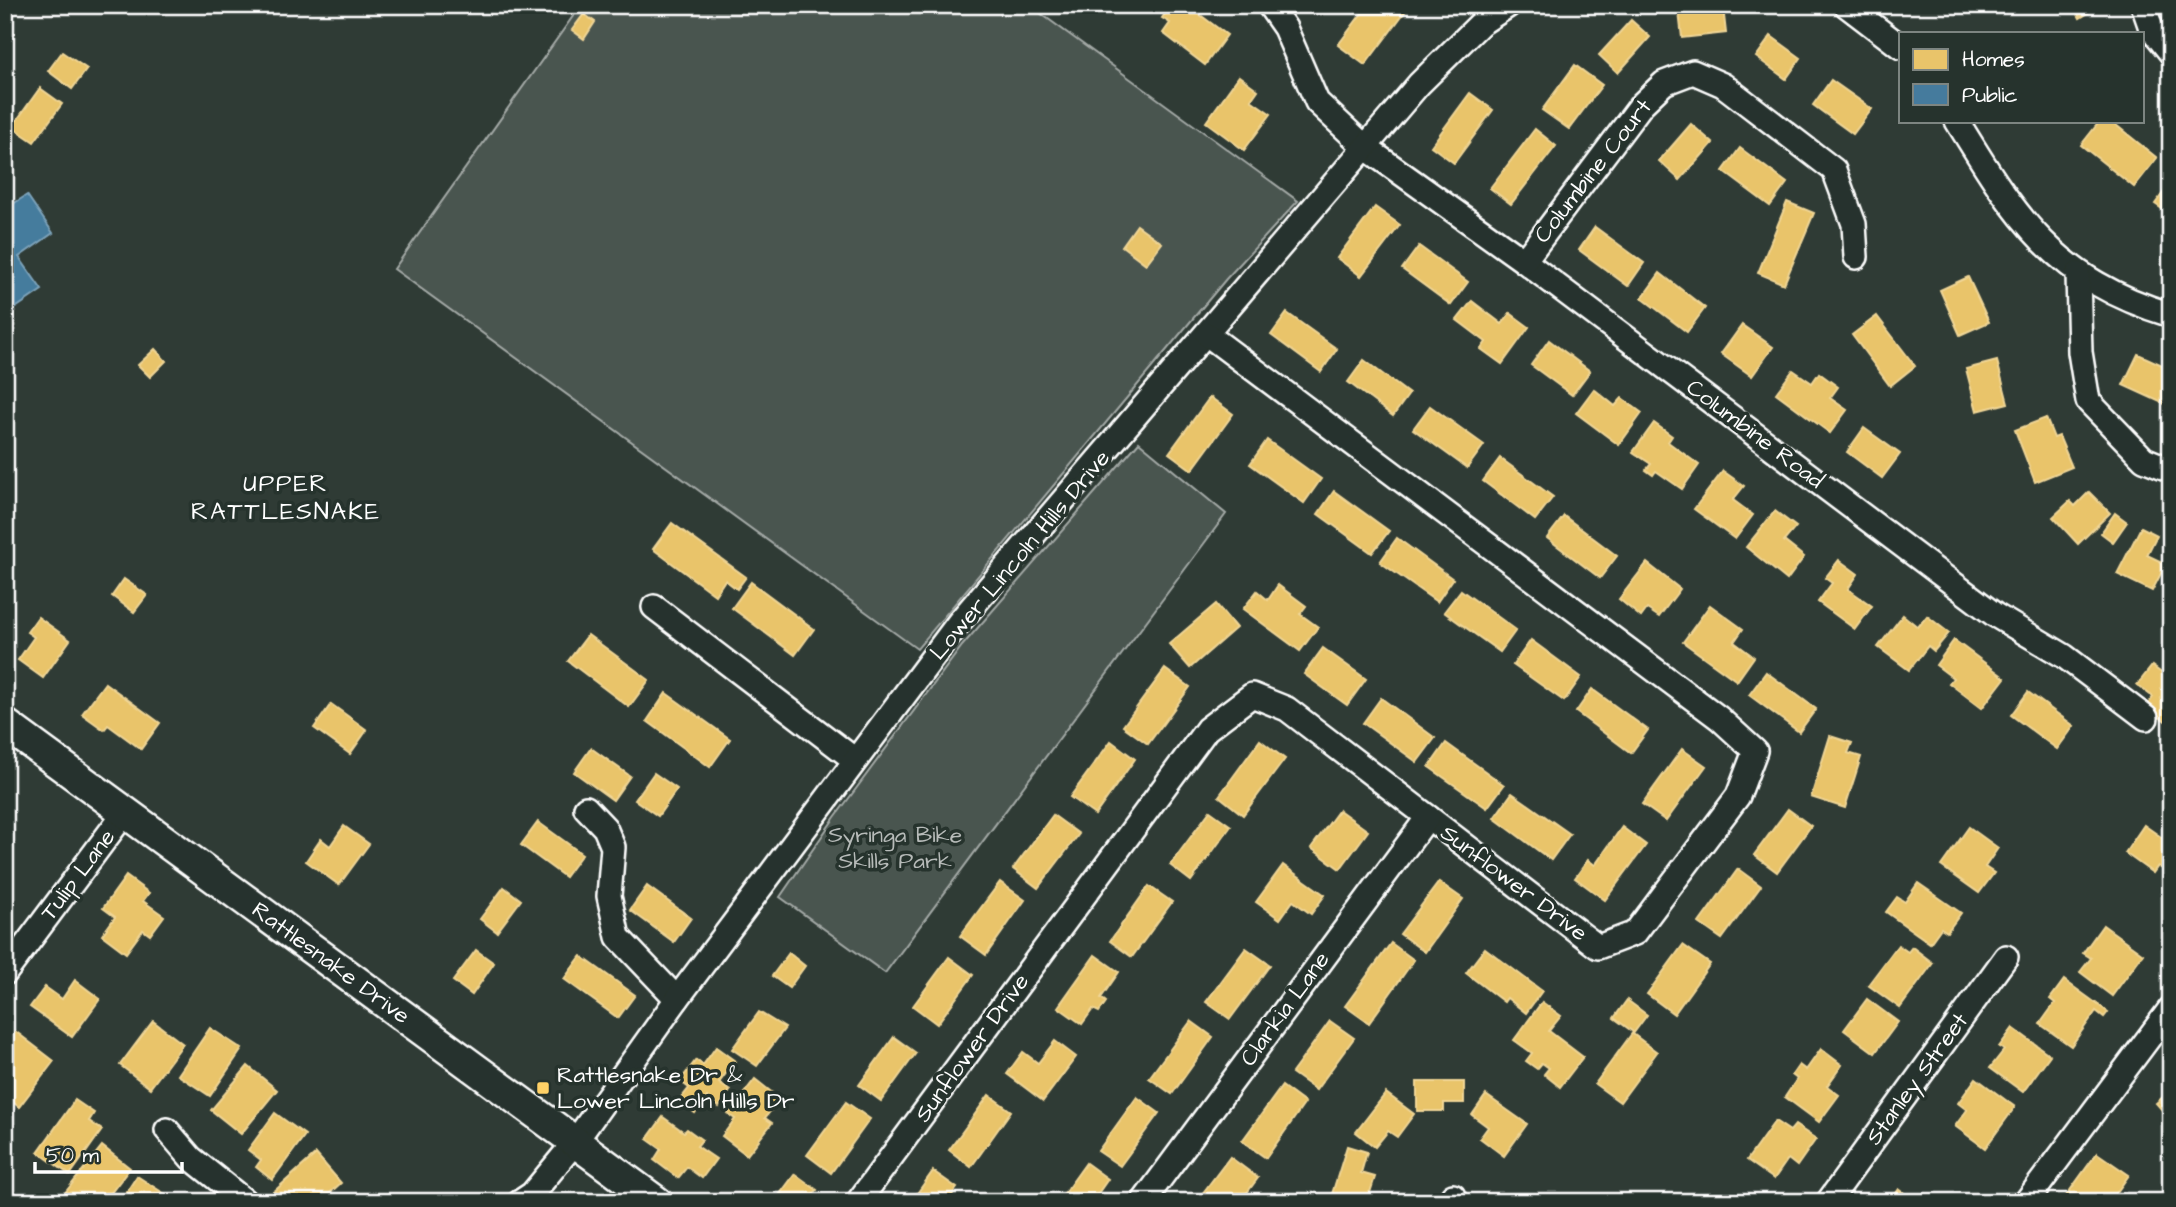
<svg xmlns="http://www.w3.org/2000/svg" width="2176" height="1207" viewBox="0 0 2176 1207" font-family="'Architects Daughter',sans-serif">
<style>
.green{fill:#4a544f;stroke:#a4aaa7;stroke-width:2}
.homes{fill:#e9c46a;stroke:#f0d697;stroke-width:2}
.public{fill:#457b9d;stroke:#7da3ba;stroke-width:2}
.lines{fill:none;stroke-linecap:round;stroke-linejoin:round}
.minor-casing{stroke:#fff;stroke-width:28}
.tertiary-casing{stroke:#fff;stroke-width:35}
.minor{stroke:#26332d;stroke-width:23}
.tertiary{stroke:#26332d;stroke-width:30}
.poi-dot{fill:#ffd166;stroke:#26332d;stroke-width:2.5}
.labels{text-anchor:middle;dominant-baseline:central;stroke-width:7;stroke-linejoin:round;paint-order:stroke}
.street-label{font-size:23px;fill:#fff;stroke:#26332d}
.park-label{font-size:23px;fill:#b7bbb9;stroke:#26332d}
.poi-label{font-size:23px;fill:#fff;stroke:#26332d;text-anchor:start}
.neighbourhood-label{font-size:24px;letter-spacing:2px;fill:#fff;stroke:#26332d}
</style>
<rect width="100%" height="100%" fill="#2f3b35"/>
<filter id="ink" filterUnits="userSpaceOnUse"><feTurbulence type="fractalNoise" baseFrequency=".0143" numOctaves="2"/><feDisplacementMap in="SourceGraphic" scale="14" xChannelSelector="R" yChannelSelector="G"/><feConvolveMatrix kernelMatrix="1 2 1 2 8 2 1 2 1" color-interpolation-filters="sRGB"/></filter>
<g filter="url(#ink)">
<g class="green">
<path d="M581,5h448l269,196 -72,78 -309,370 -523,-380z"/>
<path d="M1139,442l87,72 -341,459 -105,-76 55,-80 127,-171z"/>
</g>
<g class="homes">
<path d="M1171,5h16l40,30 -22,30 -42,-32 7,-10 -8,-5z"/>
<path d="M1368,5h42l-45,60 -27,-20z"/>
<path d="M2073,5h28l-21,13z"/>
<path d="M1723,7l3,26 -44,5 -3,-26z"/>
<path d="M584,14l11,8 -11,17 -12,-9z"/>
<path d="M1631,20l19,17 -32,36 -19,-18z"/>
<path d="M1771,36l30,22 -15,21 -30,-22z"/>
<path d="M62,52l25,17 -15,20 -24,-18z"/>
<path d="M1575,65l27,20 -33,44 -27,-19z"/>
<path d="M1239,76l19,14 -7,10 20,14 -27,36 -38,-28z"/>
<path d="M1831,80l41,29 -19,25 -40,-29z"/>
<path d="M40,88l22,16 -28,38 -22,-15z"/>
<path d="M1470,93l23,17 -39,53 -23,-17z"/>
<path d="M2100,121h11l46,37 -23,29 -53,-42z"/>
<path d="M1691,124l22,19 -33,37 -21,-19z"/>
<path d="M1535,129l21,17 -45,58 -21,-16z"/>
<path d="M1740,148l47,35 -17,23 -47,-35z"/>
<path d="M2171,182v33l-16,-11z"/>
<path d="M1787,202l27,11 -30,71 -26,-11z"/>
<path d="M1375,207l25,18 -39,51 -24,-18z"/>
<path d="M1137,225l25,18 -16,21 -24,-18z"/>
<path d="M1595,227l49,36 -16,23 -49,-36z"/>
<path d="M1419,246l49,36 -17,23 -49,-36z"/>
<path d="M1660,273l45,35 -18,24 -45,-34z"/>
<path d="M1968,277l21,45 -29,13 -20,-45z"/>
<path d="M1472,301l30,23 8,-11 19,14 -27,37 -21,-15 5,-7 -29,-22z"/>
<path d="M1287,313l50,36 -16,23 -50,-37z"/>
<path d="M1877,316l38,50 -25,20 -38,-51z"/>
<path d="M1742,325l31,22 -21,29 -31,-22z"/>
<path d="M1549,340l41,31 -18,24 -41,-30z"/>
<path d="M155,349l11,12 -16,16 -12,-12z"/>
<path d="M2138,354l33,15v38l-48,-22z"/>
<path d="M1364,360l45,34 -16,22 -45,-34z"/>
<path d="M1997,361l11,42 -31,8 -11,-42z"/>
<path d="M1793,370l19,13 7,-10 19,14 -8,11 17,12 -17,23 -54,-40z"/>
<path d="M1594,389l21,17 7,-8 20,15 -23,32 -43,-32z"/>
<path d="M1210,397l23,17 -41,56 -23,-17z"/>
<path d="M1430,406l54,39 -17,23 -54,-39z"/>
<path d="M2046,418l8,20 5,-2 13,31 -37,15 -20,-52z"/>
<path d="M1654,423l18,13 -4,6 31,23 -17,24 -26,-18 -3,4 -7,-5 5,-6 -18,-12z"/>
<path d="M1864,428l36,26 -18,24 -35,-26z"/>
<path d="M1267,440l54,39 -17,24 -54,-39z"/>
<path d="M1500,458l53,39 -18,23 -52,-39z"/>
<path d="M1723,471l21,15 -11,14 20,15 -18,24 -41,-30z"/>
<path d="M1334,491l55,40 -17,22 -54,-39z"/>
<path d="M2089,492l21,21 -32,31 -25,-27 17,-16 5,5z"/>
<path d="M1775,511l21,16 -12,14 20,16 -17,23 -41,-33z"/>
<path d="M2115,513l12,9 -14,20 -12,-9z"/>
<path d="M1564,516l53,40 -17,22 -53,-40z"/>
<path d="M672,523l74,54 -9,12 -12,-9 -10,15 -62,-46z"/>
<path d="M2141,527l16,8 -10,20 19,9 -14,27 -35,-17z"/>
<path d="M1397,538l56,41 -16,23 -57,-40z"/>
<path d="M1839,560l19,14 -10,15 24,17 -17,23 -37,-27 14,-19 -7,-5z"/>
<path d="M1647,563l33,26 -21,28 -12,-8 -6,8 -22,-18z"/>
<path d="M124,579l23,16 -13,17 -22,-16z"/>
<path d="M751,582l63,47 -19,26 -63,-47z"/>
<path d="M1278,585l28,21 -6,8 18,13 -18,24 -57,-42 14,-18 11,9z"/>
<path d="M1461,590l55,40 -16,22 -56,-40z"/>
<path d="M1216,604l20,24 -46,40 -21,-24z"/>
<path d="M1710,605l33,24 -9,13 20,15 -17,24 -54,-39z"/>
<path d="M1903,615l15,12 9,-11 22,17 -15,18 -6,-5 -19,24 -31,-23z"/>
<path d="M38,617l32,23 -27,38 -25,-18 16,-23 -7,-5z"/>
<path d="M588,635l61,45 -20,27 -61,-46z"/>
<path d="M1531,640l50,37 -17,24 -51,-36z"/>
<path d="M1954,640l51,38 -23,30 -33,-25 4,-5 -17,-13z"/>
<path d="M1323,648l43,31 -19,26 -43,-31z"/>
<path d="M2152,666l19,14v45l-25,-18 7,-10 -16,-12z"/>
<path d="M1165,669l25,18 -42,57 -25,-18z"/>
<path d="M1766,672l50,37 -17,23 -50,-37z"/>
<path d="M105,683l55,40 -19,26 -33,-24 -4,5 -22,-16z"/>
<path d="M1592,689l56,41 -17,23 -55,-41z"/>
<path d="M2028,692l46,34 -17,23 -46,-34z"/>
<path d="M666,693l64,46 -20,28 -63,-46z"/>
<path d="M1381,698l54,40 -18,24 -54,-39z"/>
<path d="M331,704l36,26 -17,24 -36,-26z"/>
<path d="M1830,736l22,7 -4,10 13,4 -16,51 -34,-11z"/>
<path d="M1260,740l25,19 -42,56 -24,-19z"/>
<path d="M1111,741l24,18 -40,56 -25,-18z"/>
<path d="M1446,743l58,42 -17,23 -58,-41z"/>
<path d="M591,748l39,28 -17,24 -39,-28z"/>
<path d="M1682,749l24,17 -40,55 -24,-17z"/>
<path d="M654,773l23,16 -19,27 -23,-16z"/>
<path d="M1512,793l58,41 -19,26 -57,-42z"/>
<path d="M1788,809l23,17 -34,46 -23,-17z"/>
<path d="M1339,810l29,21 -28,38 -29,-21z"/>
<path d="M1210,811l21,15 -40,55 -21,-16z"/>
<path d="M1053,815l26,19 -41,54 -25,-19z"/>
<path d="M538,822l44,32 -17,23 -44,-32z"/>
<path d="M2144,825l27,19v31l-13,-9 -5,7 -28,-20z"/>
<path d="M344,826l25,18 -30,41 -33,-24 15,-22 9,7z"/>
<path d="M1622,827l24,18 -41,55 -30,-22 13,-18 7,5z"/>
<path d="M1969,827l29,21 -13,19 9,6 -15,20 -38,-27z"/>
<path d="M1283,865l42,30 -14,19 -18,-13 -13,18 -24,-17z"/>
<path d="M1738,869l23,17 -39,53 -23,-16z"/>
<path d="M126,876l23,17 -6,8 21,15 -14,19 -7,-5 -17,23 -24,-18 13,-18 -12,-9z"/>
<path d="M1000,882l25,18 -39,55 -26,-19z"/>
<path d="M1439,882l24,17 -38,53 -25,-18z"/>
<path d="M1918,883l43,30 -14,19 -6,-4 -11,15 -44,-31 11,-15 8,5z"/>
<path d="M647,886l44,32 -17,24 -44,-32z"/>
<path d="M1149,886l23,16 -40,55 -22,-16z"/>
<path d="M504,887l17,13 -24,32 -17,-13z"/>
<path d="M2103,925l40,29 -31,42 -32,-24 11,-14 -8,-5z"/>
<path d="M1391,943l23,17 -45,63 -24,-17z"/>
<path d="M1683,945l27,19 -36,50 -27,-20z"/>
<path d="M1898,945l10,7 4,-5 21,16 -33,45 -32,-23z"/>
<path d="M1246,948l24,17 -40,54 -24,-17z"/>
<path d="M1485,948l57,43 -16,22 -19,-15 -3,4 -38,-29z"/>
<path d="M476,950l18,13 -22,32 -19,-14z"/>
<path d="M789,953l16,13 -16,22 -17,-12z"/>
<path d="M1095,955l24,17 -18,26 5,4 -7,10 -6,-3 -11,15 -24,-17z"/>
<path d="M581,956l54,39 -17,23 -54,-39z"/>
<path d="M949,957l24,18 -36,49 -24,-18z"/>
<path d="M75,980l25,19 -28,38 -42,-30 15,-20 17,12z"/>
<path d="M2064,980l44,32 -4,5 -8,-6 -25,35 -31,-22 15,-21 -5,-4z"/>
<path d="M1867,999l31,23 -23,31 -31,-23z"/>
<path d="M1627,1000l20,15 -14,19 24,18 -37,50 -25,-18 38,-52 -19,-14z"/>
<path d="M1542,1002l19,14 -12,15 34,26 -23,30 -16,-13 5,-6 -7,-5 -5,6 -11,-8 6,-8 -18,-13z"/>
<path d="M759,1012l26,16 -28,38 -25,-17z"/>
<path d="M153,1021l30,23 -33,44 -30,-23z"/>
<path d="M1191,1021l22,16 -41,57 -23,-16z"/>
<path d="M1330,1021l24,17 -38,52 -24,-17z"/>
<path d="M210,1028l32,21 -32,47 -32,-21z"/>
<path d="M2013,1028l37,27 -27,37 -33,-24 14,-18 -5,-3z"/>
<path d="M15,1031l39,30 -35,46 -14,-11v-35l5,-6 -5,-3v-8z"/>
<path d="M894,1037l22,16 -35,48 -22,-16z"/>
<path d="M1055,1041l21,16 -33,44 -36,-27 16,-22 15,11z"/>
<path d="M716,1047l19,14 -16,22 11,8 -11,16 -12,-10 -12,16 -16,-12 10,-13 -9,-7 16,-21 7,5z"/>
<path d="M1821,1049l21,16 -15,21 12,9 -20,27 -34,-25 12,-18 -5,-4 7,-10 7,5z"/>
<path d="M248,1066l29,24 -36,44 -30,-24z"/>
<path d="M1976,1078l39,29 -30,41 -30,-22 12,-16 -9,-7z"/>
<path d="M755,1079l25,20 -15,19 7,5 -25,32 -25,-19 13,-17 -7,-5z"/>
<path d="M1417,1082h47v21h-20v8h-27z"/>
<path d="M1282,1086l23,17 -39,55 -24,-17z"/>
<path d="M2171,1090v30l-15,-17z"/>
<path d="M1386,1093l28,21 -17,23 -9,-6 -13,16 -19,-15z"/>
<path d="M989,1095l22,16 -40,56 -22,-17z"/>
<path d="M1486,1095l41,29 -23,32 -24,-18 8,-11 -16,-12z"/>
<path d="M1137,1097l22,16 -39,53 -22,-15z"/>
<path d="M75,1100l19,13 -5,8 13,9 -32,45 -32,-23z"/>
<path d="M846,1102l24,17 -39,54 -24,-18z"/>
<path d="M275,1113l30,22 -33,45 -16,-13 5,-7 -13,-10z"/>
<path d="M663,1117l21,15 3,-3 15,11 -5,6 19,13 -14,19 -15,-11 -9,11 -24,-18 7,-11 -14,-10z"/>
<path d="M1775,1121l15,10 5,-6 21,14 -19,27 -9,-7 -14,20 -27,-19z"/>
<path d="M102,1146l28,22 -26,34h-29l-11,-8z"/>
<path d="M1347,1146l20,6 -6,21 14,4 -8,25 -35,-8z"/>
<path d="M2097,1153l32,22 -19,27h-36l-8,-6z"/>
<path d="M316,1154l25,29 -21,19h-45l-5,-7z"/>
<path d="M1230,1157l28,21 -18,24h-44z"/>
<path d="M1086,1163l22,16 -16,23h-34z"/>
<path d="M933,1171l24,17 -10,14h-36z"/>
<path d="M795,1174l22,16 -9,12h-34z"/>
<path d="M137,1176l31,20 -3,6h-45z"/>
<path d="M1899,1189l17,13h-26z"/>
</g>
<path class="public" d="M27,195l26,38 -34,24 23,33 -37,25v-106z"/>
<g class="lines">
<defs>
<g id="minor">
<path d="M1269,5l16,23 32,74 49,46 158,113 471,354 69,41 82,62"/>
<path d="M1846,5l55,42"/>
<path d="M2143,5l8,23 20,25"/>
<path d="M1957,121c60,98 98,159 214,194"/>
<path d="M1524,261l118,-157 22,-21 29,-11 30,13 111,85 20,54 2,33"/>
<path d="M2078,274l2,78 8,49 56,58 27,11"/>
<path d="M654,607l201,153"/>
<path d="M586,808l19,20 8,19 -4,49 9,41 59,62"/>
<path d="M5,973l121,-162"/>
<path d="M167,1130l24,28 55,44"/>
<path d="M1453,1196l2,6"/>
<path d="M520,1202l12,-8 43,-52 102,-143 283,-378 459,-537 61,-60 29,-19"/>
<path d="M858,1202l349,-473 45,-34 35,14 311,238 37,-14 103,-137 17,-45 -36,-33 -511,-383"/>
<path d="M1143,1202l285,-385"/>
<path d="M1828,1202l178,-245"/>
<path d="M2026,1202l145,-194"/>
</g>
<g id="tertiary">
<path id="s1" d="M5,724l652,478"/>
</g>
</defs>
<use href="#minor" class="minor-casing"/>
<use href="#tertiary" class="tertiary-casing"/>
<use href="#minor" class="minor"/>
<use href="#tertiary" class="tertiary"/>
</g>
</g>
<rect class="poi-dot" x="536" y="1081" width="14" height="14" rx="3.5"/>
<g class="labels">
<g class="street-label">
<text transform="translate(1593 171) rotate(-52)">Columbine Court</text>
<text transform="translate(1755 434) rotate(37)">Columbine Road</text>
<text transform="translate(1020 555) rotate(-50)">Lower Lincoln Hills Drive</text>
<text transform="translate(78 875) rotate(-53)">Tulip Lane</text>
<text transform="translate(1514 883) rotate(37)">Sunflower Drive</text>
<text stroke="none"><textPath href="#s1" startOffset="404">Rattlesnake Drive</textPath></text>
<text transform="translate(1285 1009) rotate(-54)">Clarkia Lane</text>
<text transform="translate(972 1048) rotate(-54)">Sunflower Drive</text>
<text transform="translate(1917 1079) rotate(-54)">Stanley Street</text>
</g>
<g class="park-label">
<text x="895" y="835">Syringa Bike<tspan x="895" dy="26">Skills Park</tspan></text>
</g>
<g class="poi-label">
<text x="557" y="1075">Rattlesnake Dr &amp;<tspan x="557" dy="26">Lower Lincoln Hills Dr</tspan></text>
</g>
<g class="neighbourhood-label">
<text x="286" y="484">UPPER<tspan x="286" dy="28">RATTLESNAKE</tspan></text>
</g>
</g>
<rect width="2176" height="1207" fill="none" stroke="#26332d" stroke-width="28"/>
<rect x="14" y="14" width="2148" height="1179" fill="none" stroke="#fff" stroke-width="2.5" filter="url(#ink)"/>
<rect x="1899" y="32" width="245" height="91" fill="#26332d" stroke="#7d8581" stroke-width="2"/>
<rect x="1913" y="49" width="35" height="21" fill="#e9c46a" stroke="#7d8581" stroke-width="2"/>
<text x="1962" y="66" font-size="21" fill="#ffffff">Homes</text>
<rect x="1913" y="84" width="35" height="21" fill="#457b9d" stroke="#7d8581" stroke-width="2"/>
<text x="1962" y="102" font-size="21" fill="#ffffff">Public</text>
<path d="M35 1162v10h147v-10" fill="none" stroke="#ffffff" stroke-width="3.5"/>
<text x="46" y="1162" font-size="21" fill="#ffffff" stroke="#26332d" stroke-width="5" paint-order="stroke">50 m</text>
</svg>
